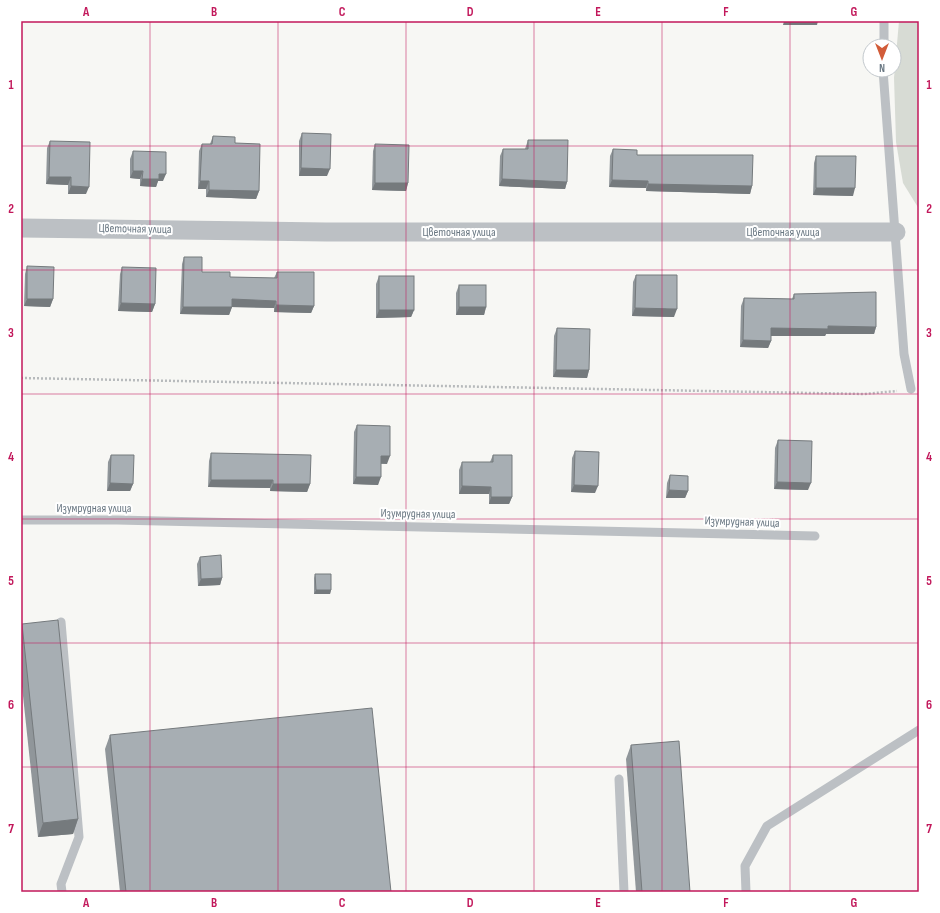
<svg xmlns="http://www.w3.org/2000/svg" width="940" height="913" viewBox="0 0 940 913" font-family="'Sofia Sans Condensed',sans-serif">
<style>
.green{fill:#d7dbd4}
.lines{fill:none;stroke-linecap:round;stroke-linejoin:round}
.path{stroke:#b7babc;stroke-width:2.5;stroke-dasharray:2 2;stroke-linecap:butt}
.lane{stroke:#bcc0c4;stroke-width:9}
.street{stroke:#bcc0c4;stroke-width:19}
.wall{fill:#90969a}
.shaded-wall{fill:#757a7d}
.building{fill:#a7aeb3;stroke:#757a7d}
.grid{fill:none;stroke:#c2185b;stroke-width:1;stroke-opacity:0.55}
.labels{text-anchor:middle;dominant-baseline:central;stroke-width:4;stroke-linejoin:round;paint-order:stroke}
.street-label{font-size:12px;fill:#697782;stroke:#fff}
.neatline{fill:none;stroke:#c2185b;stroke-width:1.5}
.grid-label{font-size:13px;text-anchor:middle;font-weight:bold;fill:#c2185b}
</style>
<rect width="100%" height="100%" fill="#f7f7f4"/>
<path class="green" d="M899,21h20v188l-16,-26 -7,-41 -2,-64z"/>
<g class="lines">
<path class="path" d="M21,378l843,16 33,-3"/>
<g class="lane">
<path d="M884,46v-25"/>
<path d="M883,70l21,284 7,35"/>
<path d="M21,520h96l698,16"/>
<path d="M61,622l18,215 -18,47 1,8"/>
<path d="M619,779l5,113"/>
<path d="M746,892l-1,-26 22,-40 152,-96"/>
</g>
<path class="street" d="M21,228l305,4h570"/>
</g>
<g class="wall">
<path d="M302,133l25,43h-28v-35z"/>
<path d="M213,136l46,55 -3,8 -50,-2v-8h-8l1,-38 3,-7h8z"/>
<path d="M528,140l39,42 -2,7 -66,-3 1,-30 3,-7h22z"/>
<path d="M50,141l36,53h-18v-9l-22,-1 1,-36z"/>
<path d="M375,144l33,39 -2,8 -34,-1 1,-39z"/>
<path d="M613,149l24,6 115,31 -2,8 -104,-3v-3l-37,-1 1,-31z"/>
<path d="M133,151l30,30h-5l-2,6 -16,-1v-7l-10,-1v-19z"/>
<path d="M816,156l37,40 -40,-1 1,-32z"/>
<path d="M184,257l18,15 28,5 44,1 3,-6 37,34 -3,7 -37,-1v-4l-42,-1 -3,8 -49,-1 2,-50z"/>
<path d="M27,266l26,33 -3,8 -26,-1 1,-32z"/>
<path d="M122,267l33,37 -3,8 -34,-1 2,-37z"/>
<path d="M636,275l38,42 -42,-1 1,-34z"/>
<path d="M379,276l35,34 -3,7 -35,1v-34z"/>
<path d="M459,285l27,22 -2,8h-28v-22z"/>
<path d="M794,294l82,33 -2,7h-48l-1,2h-54v5l-3,7 -28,-1 1,-41 3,-8 48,1z"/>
<path d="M557,328l32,42 -2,8 -34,-1 1,-41z"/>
<path d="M357,425l30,39h-6l-3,21 -25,-1 1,-52z"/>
<path d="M778,440l30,50 -34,-1 1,-41z"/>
<path d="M575,451l20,42 -24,-1 1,-34z"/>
<path d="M211,453l99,31 -3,8 -37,-1v-3l-62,-1 1,-26z"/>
<path d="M111,455l22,29 -3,7h-23l1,-29z"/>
<path d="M493,455l19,42 -3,7h-20v-10h-30v-24l3,-8h28z"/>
<path d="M670,475l18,16 -3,7h-19l1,-15z"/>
<path d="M200,557l22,21 -2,7 -22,1 -1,-22z"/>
<path d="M315,574l16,16 -1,4h-16v-16z"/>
<path d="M22,624l56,195 -5,15 -35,3 -17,-160v-50z"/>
<path d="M110,735l281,157h-271l-15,-143z"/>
<path d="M631,745l59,147h-54l-10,-133z"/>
</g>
<g class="shaded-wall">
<path d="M784,21h34l-1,4h-34z"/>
<path d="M301,168l29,1 -3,7h-28z"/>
<path d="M133,171h10l-3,8 -10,-1z"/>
<path d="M159,174h7l-3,7h-5l-2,6 -16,-1 2,-7z"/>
<path d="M49,177h22l-3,8 -22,-1z"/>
<path d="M502,179l65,3 -2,7 -66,-3z"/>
<path d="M612,180l36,1 -2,7 -37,-1z"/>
<path d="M200,181h9l-3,8h-8z"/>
<path d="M375,183h33l-2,8 -34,-1z"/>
<path d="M648,184l104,2 -2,8 -104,-3z"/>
<path d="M71,186l18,1 -3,7h-18z"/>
<path d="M816,188h39l-2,8 -40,-1z"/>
<path d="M209,190l50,1 -3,8 -50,-2z"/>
<path d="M27,299h26l-3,8 -26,-1z"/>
<path d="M232,299l44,2 -2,7 -45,-1z"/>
<path d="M121,303l34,1 -3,8 -34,-1z"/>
<path d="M276,305l38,1 -3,7 -37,-1z"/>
<path d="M183,307h49l-3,8 -49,-1z"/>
<path d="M459,307h27l-2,8h-28z"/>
<path d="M635,308l42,1 -3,8 -42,-1z"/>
<path d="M379,310h35l-3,7 -35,1z"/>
<path d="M828,326l48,1 -2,7h-48l-1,2h-56l2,-8z"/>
<path d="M743,340l28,1 -3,7 -28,-1z"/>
<path d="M556,370h33l-2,8 -34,-1z"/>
<path d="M381,456h9l-3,8 -9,-1z"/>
<path d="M356,477h25l-3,8 -25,-1z"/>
<path d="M211,480h62l-3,8 -62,-1z"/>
<path d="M777,482l34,1 -3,7 -34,-1z"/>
<path d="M110,483l23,1 -3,7h-23z"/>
<path d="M273,484h37l-3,8 -37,-1z"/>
<path d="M574,485l24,1 -3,7 -24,-1z"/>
<path d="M462,486l29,1 -2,7h-30z"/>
<path d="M669,490l19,1 -3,7h-19z"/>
<path d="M491,497h21l-3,7h-20z"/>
<path d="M222,578l-2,7 -22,1 3,-7z"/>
<path d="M316,590h15l-1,4h-16z"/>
<path d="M78,819l-5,15 -35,3 5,-14z"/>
</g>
<g class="building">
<path d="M302,133l29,1 -1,35 -29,-1z"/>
<path d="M213,136l22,1v6l25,1 -1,47 -50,-1v-9h-9l2,-37h10z"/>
<path d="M528,140h40l-1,42 -65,-3 1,-30h25z"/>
<path d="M50,141l40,1 -1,45 -18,-1v-9h-22z"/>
<path d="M375,144l34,1 -1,38h-33z"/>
<path d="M613,149l24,1v5h116l-1,31 -104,-2v-3l-36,-1z"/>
<path d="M133,151l33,1v22h-7v5h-17l1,-8h-10z"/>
<path d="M816,156h40l-1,32h-39z"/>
<path d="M184,257h18v15h28v5l47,1v-6h37v34l-38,-1v-4l-44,-2v8h-49z"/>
<path d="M27,266l27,1 -1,32h-26z"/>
<path d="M122,267l34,1 -1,36 -34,-1z"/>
<path d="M636,275h41v34l-42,-1z"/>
<rect x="379" y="276" width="35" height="34"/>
<rect x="459" y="285" width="27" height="22"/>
<path d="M876,292v35l-48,-1v3l-57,-1v13l-28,-1 1,-42 50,1v-5z"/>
<path d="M557,328l33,1 -1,41h-33z"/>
<path d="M357,425l33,1v30h-9v21h-25z"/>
<path d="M778,440l34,1 -1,42 -34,-1z"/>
<path d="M575,451l24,1 -1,34 -24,-1z"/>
<path d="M211,453l100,2 -1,29h-37v-4h-62z"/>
<path d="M111,455h23l-1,29 -23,-1z"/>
<path d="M493,455h19v42h-21v-10l-29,-1v-24h31z"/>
<path d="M670,475l18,1v15l-19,-1z"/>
<path d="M221,555l1,23 -21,1 -1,-22z"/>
<path d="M315,574h16v16h-15z"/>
<path d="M58,620l20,199 -35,4 -21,-199z"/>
<path d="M372,708l19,184h-265l-16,-157z"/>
<path d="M679,741l11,151h-48l-11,-147z"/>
</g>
<path class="grid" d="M150,21v871M278,21v871M406,21v871M534,21v871M662,21v871M790,21v871M21,146h898M21,270h898M21,394h898M21,519h898M21,643h898M21,767h898"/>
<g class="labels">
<g class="street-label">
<text transform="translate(135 229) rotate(1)">Цветочная улица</text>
<text x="459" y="232">Цветочная улица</text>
<text x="783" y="232">Цветочная улица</text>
<text x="94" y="508">Изумрудная улица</text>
<text transform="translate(418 514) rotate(1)">Изумрудная улица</text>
<text transform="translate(742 522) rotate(2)">Изумрудная улица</text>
</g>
</g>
<rect width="940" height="913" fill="none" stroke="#ffffff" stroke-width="44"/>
<g transform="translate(882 58) rotate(180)"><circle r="19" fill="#ffffff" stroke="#c3c9cd"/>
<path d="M0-3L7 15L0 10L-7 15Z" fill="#d25c39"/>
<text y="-6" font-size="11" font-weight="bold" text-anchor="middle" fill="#697782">N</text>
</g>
<rect x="22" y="22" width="896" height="869" class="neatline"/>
<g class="grid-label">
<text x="86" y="16">A</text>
<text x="214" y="16">B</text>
<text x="342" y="16">C</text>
<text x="470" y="16">D</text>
<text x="598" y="16">E</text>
<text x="726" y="16">F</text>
<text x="854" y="16">G</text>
<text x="11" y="89">1</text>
<text x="929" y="89">1</text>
<text x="11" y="213">2</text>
<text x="929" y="213">2</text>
<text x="11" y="337">3</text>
<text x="929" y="337">3</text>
<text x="11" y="461">4</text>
<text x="929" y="461">4</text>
<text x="11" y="585">5</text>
<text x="929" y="585">5</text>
<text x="11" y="709">6</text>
<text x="929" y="709">6</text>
<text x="11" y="833">7</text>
<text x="929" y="833">7</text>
<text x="86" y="907">A</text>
<text x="214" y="907">B</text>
<text x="342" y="907">C</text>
<text x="470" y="907">D</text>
<text x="598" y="907">E</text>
<text x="726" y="907">F</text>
<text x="854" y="907">G</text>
</g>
</svg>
